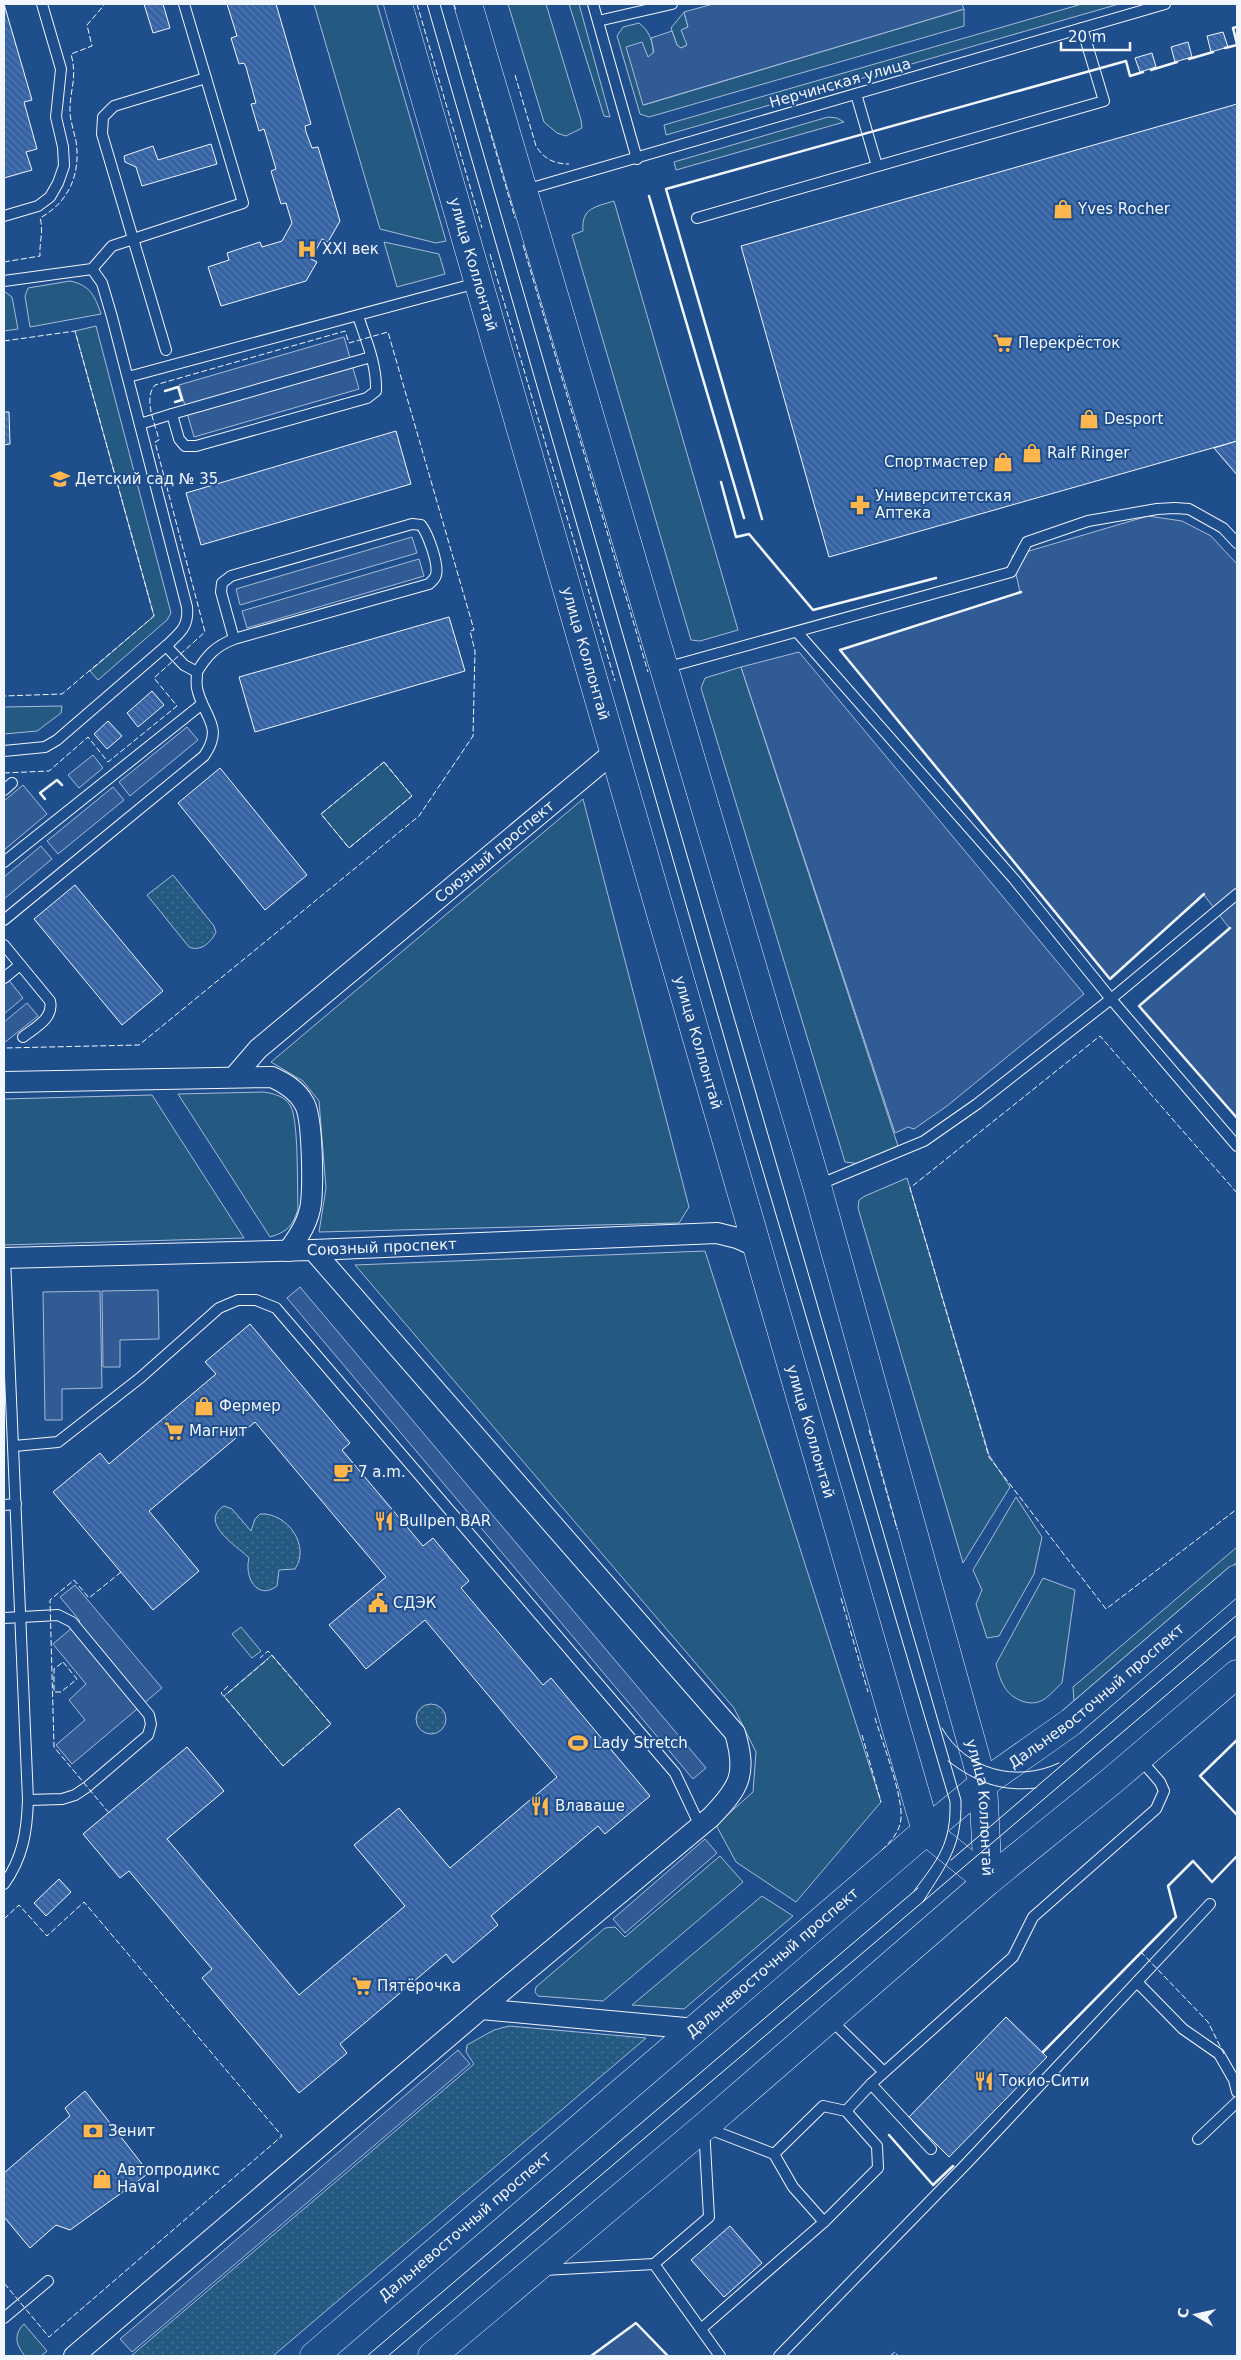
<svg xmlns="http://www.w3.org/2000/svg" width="1241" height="2360" viewBox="0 0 1241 2360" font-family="'DejaVu Sans',sans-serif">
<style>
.grass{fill:#245a82;stroke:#a8bbd7}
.park{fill:url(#park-dots);stroke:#a8bbd7}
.parking{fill:#305b95;stroke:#a8bbd7}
.building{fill:url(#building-back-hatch);stroke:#f2f6ff}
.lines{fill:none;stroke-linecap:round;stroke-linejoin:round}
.service-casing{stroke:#f2f6ff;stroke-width:12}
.minor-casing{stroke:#f2f6ff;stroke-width:22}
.secondary-casing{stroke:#f2f6ff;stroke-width:29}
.service{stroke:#1f4e8c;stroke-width:10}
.minor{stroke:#1f4e8c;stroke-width:20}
.secondary{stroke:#1f4e8c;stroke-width:28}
.tram{stroke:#f2f6ff;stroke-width:1}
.fence{stroke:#f2f6ff;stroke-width:1;stroke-dasharray:6 2.5;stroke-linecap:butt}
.wall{stroke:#f2f6ff;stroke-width:2.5}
.labels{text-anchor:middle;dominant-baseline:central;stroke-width:4;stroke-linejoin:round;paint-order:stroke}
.street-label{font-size:15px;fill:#f2f6ff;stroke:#1f4e8c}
.poi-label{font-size:15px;fill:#f2f6ff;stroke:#1f4e8c;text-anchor:start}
</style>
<defs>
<pattern id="park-dots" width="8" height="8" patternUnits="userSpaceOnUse" patternTransform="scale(1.25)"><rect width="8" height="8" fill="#245a82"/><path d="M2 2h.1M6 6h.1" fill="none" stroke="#447295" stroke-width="1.8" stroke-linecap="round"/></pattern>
<pattern id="building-back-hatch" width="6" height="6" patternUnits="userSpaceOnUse" patternTransform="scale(1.25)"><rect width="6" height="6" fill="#3563a3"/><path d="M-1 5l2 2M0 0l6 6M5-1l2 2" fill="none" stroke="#537ab1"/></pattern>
</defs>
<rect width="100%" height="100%" fill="#1f4e8c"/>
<g class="grass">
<path d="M314,4h63l69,237 -10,2 -56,-14z"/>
<path d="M508,4h38l35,116 1,8 -16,8 -9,-3 -13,-11z"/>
<path d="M569,4h10l31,113 -6,-1z"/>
<path d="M1082,4h37l-453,131 -2,-10z"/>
<path d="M964,9v17l-315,91 -9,-3 -23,-78 6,-9 16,-4c10,7 15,20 14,32l-6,2 -3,48z"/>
<path d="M684,12l4,15 -6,3 6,15 -7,3 -4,-3 -6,-17z"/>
<path d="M828,117l9,1 7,4 -168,48 -2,-8z"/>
<path d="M614,201l124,429 -38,11 -9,-1 -119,-405 11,-4c-2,-23 12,-24 31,-30z"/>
<path d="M384,242l55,12 6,20 -48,13z"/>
<path d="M70,281c20,4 25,15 31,33l-71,13 -5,-31 3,-8z"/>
<path d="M4,291l8,6 6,32 -14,2z"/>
<path d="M96,326l75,287 -4,7 -69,60 -8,-9 64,-55 -79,-285z"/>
<path d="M741,667l157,479 -37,18 -16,-2 -144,-474 4,-10z"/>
<path d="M62,706l-1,7 -24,18 -33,3v-27z"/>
<path d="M384,762l28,34 -63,52 -28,-34z"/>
<path d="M583,799l106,408 -10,16 -360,9 7,-44 -7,-87 -16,-20 -32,-19z"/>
<path d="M264,1092c11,2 20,4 26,13 9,13 7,84 8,104 -5,17 -11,23 -28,28l-92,-143z"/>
<path d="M152,1095l92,143 -240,7v-146z"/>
<path d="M907,1178l82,277 21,32 -47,76 -105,-355 1,-8 6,-4z"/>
<path d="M705,1251l176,551 -85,100 -60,-40 -20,-37 37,-33 3,-40 -22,-44 -379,-443z"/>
<path d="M1016,1497l26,40 -8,37 -35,62 -12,2 -11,-34 6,-14 -9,-20z"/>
<path d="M1237,1547v15l-163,139 -1,-14z"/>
<path d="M1043,1578l32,12 -13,93c-6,5 -14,15 -21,18 -13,6 -31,-3 -37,-15 -4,-6 -6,-15 -8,-22z"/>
<path d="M241,1627l20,24 -9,7 -20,-24z"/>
<path d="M272,1655l59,69 -48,42 -59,-70z"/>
<path d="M720,1856l23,26 -140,119 -65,-5 -3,-4 1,-5 69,-59 10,-1 10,10z"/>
<path d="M762,1896l31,20 -109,93 -52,-4z"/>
<path d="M24,2324l23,27 -6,5h-16c-9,-11 -12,-21 -1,-32z"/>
</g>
<g class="park">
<path d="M173,875l41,51 2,6c-5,11 -16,20 -27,15l-42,-52z"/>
<path d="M224,1506l8,3 19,22 4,-12 5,-5c27,-2 51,32 35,55l-16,1 -2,16c-20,15 -33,-9 -28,-28 -9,-10 -52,-35 -25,-52z"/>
<circle cx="431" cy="1719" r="15"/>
<path d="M509,2026l137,12 -373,318h-142l343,-292 -8,-12 1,-7 27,-15z"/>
</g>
<g class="parking">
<path d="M713,4h249l2,5 -321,96 -17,-58 16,-5 6,15 6,-5 -3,-14 21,-7 5,14 4,3 6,-3 -6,-15 7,-3 -4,-15z"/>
<path d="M344,337l15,52 -165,48 -15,-52z"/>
<path d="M1148,516l34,5 29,15 26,28v554l-98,-112 91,-77 -26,-34 -94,84 -270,-329 180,-58 -8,-36z"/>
<path d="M412,537l5,16 -177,52 -4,-16z"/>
<path d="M419,559l5,17 -177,52 -5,-17z"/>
<path d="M799,652l285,342 -137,112 -33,23 -6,-2 -13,6 -154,-466z"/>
<path d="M187,727l11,13 -68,56 -11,-14z"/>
<path d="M93,755l10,13 -24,20 -11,-13z"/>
<path d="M23,785l24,29 -43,36v-49z"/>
<path d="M113,787l11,13 -66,54 -11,-13z"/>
<path d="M41,846l11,13 -48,40v-22z"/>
<path d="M4,974l19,24 -19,16z"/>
<path d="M27,1003l11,13 -34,27v-21z"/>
<path d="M300,1287l406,481 -13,11 -406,-481z"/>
<path d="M158,1290l1,49 -39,1v27h-17l-1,-76z"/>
<path d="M100,1291l2,97 -40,1v31h-17l-2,-128z"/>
<path d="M75,1585l87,103 -90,76 -16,-19 29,-25 -16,-20 17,-16 -33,-40 27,-23 -20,-24z"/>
<path d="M705,1839l12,14 -92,80 -12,-14z"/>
<path d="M458,2050l12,14 -338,288 -12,-13z"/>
<path d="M636,2323l32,33h-77z"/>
</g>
<g class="building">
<path d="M4,4l28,96 -8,2 13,47 -11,3 6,18 -28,8z"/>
<path d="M144,4h19l7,24 -17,5z"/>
<path d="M227,4h49l35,120 -6,2 1,6 6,16 6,-1 22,74 -12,21 -6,-3 -11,20 6,3 -11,19 -85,25 -13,-39 21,-7 -2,-7 33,-11 2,5 20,-6 10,-18 -6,-20 -5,1 -10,-33 5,-2 -12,-40 -5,2 -8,-27 5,-1 -10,-36 -2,-4 -5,1 -8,-26 6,-2z"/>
<path d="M1223,32l5,15 -17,5 -4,-16z"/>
<path d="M1188,42l4,15 -17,5 -4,-15z"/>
<path d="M1152,53l4,14 -16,5 -5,-14z"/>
<path d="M1237,104v337l-408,116 -88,-311z"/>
<path d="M211,144l6,20 -75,22 -6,-19 -11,-5 -1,-6 29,-10 5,14z"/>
<path d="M4,412h5l1,32 -6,1z"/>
<path d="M396,431l15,53 -210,61 -15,-52z"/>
<path d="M1237,441v34l-23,-27z"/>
<path d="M449,617l16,54 -210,61 -16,-55z"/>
<path d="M152,691l12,14 -26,22 -11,-14z"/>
<path d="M108,721l14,15 -15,13 -13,-15z"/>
<path d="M220,768l87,107 -42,35 -87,-107z"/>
<path d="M75,885l88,106 -41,34 -88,-106z"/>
<path d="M250,1324l100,119 -8,7 81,96 10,-8 36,43 -8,7 82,97 8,-7 99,118 -45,38 -7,-8 -107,90 7,9 -45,38 -7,-9 -106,90 7,9 -48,40 -97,-115 10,-9 -83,-98 -9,7 -37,-44 104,-87 37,44 -57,48 132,156 106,-89 -51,-61 45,-37 51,60 107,-91 -132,-157 -59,49 -18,-22 -19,-22 57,-48 -131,-155 -106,89 50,60 -46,39 -100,-118 47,-39 9,11 107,-90 -11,-12z"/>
<path d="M59,1879l12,13 -25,24 -12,-13z"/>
<path d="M1006,2017l41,40 -98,100 -40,-40z"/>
<path d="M85,2091l64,82 -79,57 -14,-5 -26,23 -26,-31v-44l66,-57 -5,-8z"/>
<path d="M730,2226l32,37 -38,34 -33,-37z"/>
</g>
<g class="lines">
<defs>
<g id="service">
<path d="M593,4l44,155"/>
<path d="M598,21l74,-17"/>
<path d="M856,94l21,72"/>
<path d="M525,190l640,-186"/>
<path d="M4,216l34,-10 12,-9 8,-14 6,-17 -1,-19 -7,-30 5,-48 -19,-65"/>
<path d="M697,218l407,-117 -22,-73"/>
<path d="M4,281l88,-12 20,-23 131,-43 -59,-199"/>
<path d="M358,316c8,24 19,49 18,75l-9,7 -171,48h-11l-6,-7 -7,-25 199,-57"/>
<path d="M166,350l-64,-216 1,-17 11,-11 92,-28"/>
<path d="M128,377l349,-94"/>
<path d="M140,424l32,-10"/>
<path d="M797,632l217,247 97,120 126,147"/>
<path d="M166,646l18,19 13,7c10,-17 19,-26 37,-33l195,-55c3,-3 6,-5 7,-9 3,-11 -8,-41 -15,-50l-9,-1 -181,52 -9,7 -1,9 13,47"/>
<path d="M665,668l346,-96 16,-30 61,-21 69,-12 18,-1 14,1 34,19 14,15"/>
<path d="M4,751l41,-4 12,-7 109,-94c14,-13 23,-19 21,-39l-75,-290 -10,-34 -10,-14"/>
<path d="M4,790l8,-7"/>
<path d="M4,862l198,-158"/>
<path d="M4,920l200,-164c21,-30 -1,-39 -7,-68 -1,-5 0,-11 0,-16"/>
<path d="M4,945l46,56c4,17 -14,26 -27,36"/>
<path d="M4,978l16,-13"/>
<path d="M818,1185l106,-44 53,-37 134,-105 126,-105"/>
<path d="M14,1446l44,-4 82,-64 79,-70 19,-8h18l20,8 399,465 25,53"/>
<path d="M4,1505l12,-1"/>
<path d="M4,1618l54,-3 14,7 77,93 2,9 -3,11 -61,52 -12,8 -13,4 -34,1"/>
<path d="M4,1884c19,-26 23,-53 24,-84l-23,-542"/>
<path d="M1137,1982l46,47 36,25 15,26 3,12"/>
<path d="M830,2019l54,53"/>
<path d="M846,2111l25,-27"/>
<path d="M1198,2139l39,-37"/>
<path d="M931,2149l-60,-65 142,-127 20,-40 123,-108 8,-18 -4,-9 -20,-23"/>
<path d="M654,2264l66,92"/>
<path d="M544,2270l110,-6 55,-47 -5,-90 70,27 49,-48 23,5 31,35 1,22 -54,54 -31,-35 -19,-33"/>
<path d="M4,2318l44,-37"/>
<path d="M701,2329l123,-107"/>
<path d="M779,2356l188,-193 243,-259"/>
</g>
<g id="minor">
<path id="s1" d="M234,1077l24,-28 356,-297"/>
<path d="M4,1082l268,-5c13,6 25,13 32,26 9,14 9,81 7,100 -2,18 -12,33 -23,48"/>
<path d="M313,1250l422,483c12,41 5,54 -24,84l-230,192"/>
<path id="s2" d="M4,1258l309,-8 404,-17 20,5 20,9"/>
<path d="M74,2356l407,-347 215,20"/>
</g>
<g id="secondary">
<path id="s3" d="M398,4l528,1827 62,50"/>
<path id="s4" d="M468,4l349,1182 166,598 5,97"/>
<path id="s5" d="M314,2356l612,-525 57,-47 88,-62 166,-143"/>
<path d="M432,2356l272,-229 284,-246 126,-102 123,-105"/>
</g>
</defs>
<use href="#service" class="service-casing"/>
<use href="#minor" class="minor-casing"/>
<use href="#secondary" class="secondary-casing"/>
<use href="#service" class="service"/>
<use href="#minor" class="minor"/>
<use href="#secondary" class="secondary"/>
<g class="tram">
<path d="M427,4l323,1123 200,675c1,42 -12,57 -36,89"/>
<path d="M440,4l521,1796c1,48 -14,63 -38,102"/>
<path d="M942,1728c24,42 74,55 117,35"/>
<path d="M948,1761c28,21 52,31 88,27"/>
<path d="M951,1860l286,-245"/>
<path d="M367,2356l551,-468"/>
<path d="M388,2356l849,-721"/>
</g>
<g class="fence">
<path d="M417,4l65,224"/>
<path d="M454,4l2,7"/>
<path d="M465,45l50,173"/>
<path d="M515,75l21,71c8,13 18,18 33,18"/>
<path d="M523,245l125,427"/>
<path d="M490,254l125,427"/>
<path d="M4,262l36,-6c-1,-13 4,-25 0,-38 29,-16 41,-44 36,-77 -2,-9 -5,-18 -6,-27 -1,-23 8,-35 1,-60l21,-8 -5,-21 18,-21"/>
<path d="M4,341l71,-10 79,285 -92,78 -58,2"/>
<path d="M384,762l28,34 -63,52 -28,-34z"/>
<path d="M4,773l45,-2 39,-34 20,25 69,-56 -23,-28 51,-46 -50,-190 4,-2c-4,-17 -16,-41 -4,-55l190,-54 4,12 39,-11 86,298 -4,1 5,20 -2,85 -54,80 -280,229 -135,3"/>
<path d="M1237,1193l-137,-157 -190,152 79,269 117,152 131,-100"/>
<path d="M869,1430l28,99"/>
<path d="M841,1598l27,94"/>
<path d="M63,1662l14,17 -16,13h-7v-23z"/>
<path d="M228,1686l-7,7 62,73 48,-42 -63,-73 -8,7"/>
<path d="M228,1693l40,-34"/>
<path d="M875,1718c7,23 28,78 26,100 -1,14 -10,23 -19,32"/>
<path d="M862,1735l19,67"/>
<path d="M1237,1740l-37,36 37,39"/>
<path d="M109,1813l-55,-66 -4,-147 24,-20 15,18 32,-26"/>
<path d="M4,1919l15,-14 28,31 37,-34 198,234 -233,201 -45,-54"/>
<path d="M1224,2054l-16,-32 -67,-70 35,-35 -8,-31 25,-25 19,21 25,-26"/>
<path d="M890,2356l5,-4 3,4"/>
</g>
<g class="wall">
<path d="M1237,27l-4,1 4,16"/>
<path d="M1225,48l12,-3"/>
<path d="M1189,59l24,-7"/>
<path d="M1151,70l26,-8"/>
<path d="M649,196l95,322"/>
<path d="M165,391l13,-4 4,13 -7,2"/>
<path d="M721,482l15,55 13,-3 64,76 123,-32"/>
<path d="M762,519l-96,-330 460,-128 4,15 13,-4"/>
<path d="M1021,592l-181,58 270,329 94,-85"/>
<path d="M45,799l-5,-6 17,-13 5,5"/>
<path d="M1230,928l-91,78 98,112"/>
<path d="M1237,1740l-37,36 37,39"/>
<path d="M1043,2052l133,-135 -8,-31 25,-25 19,21 25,-26"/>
<path d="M889,2135l44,50 20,-19"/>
<path d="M591,2356l45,-33 32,33"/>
</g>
</g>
<defs>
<symbol id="shop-bare" viewBox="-9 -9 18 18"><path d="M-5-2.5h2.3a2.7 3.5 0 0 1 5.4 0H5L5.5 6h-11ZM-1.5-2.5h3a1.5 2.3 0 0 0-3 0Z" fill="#ffb74d" stroke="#1f4e8c" stroke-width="2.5" paint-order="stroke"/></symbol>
<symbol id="hospital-bare" viewBox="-9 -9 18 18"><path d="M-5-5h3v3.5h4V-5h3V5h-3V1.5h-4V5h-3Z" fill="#ffb74d" stroke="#1f4e8c" stroke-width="2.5" paint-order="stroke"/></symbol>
<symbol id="supermarket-bare" viewBox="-9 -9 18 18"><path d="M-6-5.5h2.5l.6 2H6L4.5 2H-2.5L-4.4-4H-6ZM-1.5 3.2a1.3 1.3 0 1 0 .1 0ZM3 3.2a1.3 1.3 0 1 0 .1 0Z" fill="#ffb74d" stroke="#1f4e8c" stroke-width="2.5" paint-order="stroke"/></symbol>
<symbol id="school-bare" viewBox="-9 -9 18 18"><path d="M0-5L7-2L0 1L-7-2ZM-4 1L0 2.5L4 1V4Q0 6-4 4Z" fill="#ffb74d" stroke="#1f4e8c" stroke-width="2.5" paint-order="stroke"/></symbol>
<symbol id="pharmacy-bare" viewBox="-9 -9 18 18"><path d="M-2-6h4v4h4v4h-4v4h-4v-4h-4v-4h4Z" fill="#ffb74d" stroke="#1f4e8c" stroke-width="2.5" paint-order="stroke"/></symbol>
<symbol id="cafe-bare" viewBox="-9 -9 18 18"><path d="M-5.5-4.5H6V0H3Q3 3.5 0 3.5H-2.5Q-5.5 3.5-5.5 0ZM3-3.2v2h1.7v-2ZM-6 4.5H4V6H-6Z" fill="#ffb74d" stroke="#1f4e8c" stroke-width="2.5" paint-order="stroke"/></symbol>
<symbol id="restaurant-bare" viewBox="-9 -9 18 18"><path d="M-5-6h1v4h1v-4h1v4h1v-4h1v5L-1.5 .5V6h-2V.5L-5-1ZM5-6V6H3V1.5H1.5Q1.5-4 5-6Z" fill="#ffb74d" stroke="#1f4e8c" stroke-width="2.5" paint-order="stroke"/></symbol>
<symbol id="civic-bare" viewBox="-9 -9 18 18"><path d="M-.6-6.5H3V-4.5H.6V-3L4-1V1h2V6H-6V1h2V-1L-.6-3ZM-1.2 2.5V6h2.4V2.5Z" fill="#ffb74d" stroke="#1f4e8c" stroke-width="2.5" paint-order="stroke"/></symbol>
<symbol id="stadium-bare" viewBox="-9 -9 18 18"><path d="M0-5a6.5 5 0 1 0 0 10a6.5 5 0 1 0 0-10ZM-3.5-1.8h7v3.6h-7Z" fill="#ffb74d" stroke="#1f4e8c" stroke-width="2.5" paint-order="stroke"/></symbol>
<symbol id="bank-bare" viewBox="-9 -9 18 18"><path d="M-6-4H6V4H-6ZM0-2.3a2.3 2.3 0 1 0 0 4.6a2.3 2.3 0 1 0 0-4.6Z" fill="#ffb74d" stroke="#1f4e8c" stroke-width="2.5" paint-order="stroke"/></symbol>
</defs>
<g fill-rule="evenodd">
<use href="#shop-bare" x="1049" y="195" width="28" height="28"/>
<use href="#hospital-bare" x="293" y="235" width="28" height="28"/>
<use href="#supermarket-bare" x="989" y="329" width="28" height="28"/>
<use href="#shop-bare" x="1075" y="405" width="28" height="28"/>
<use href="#shop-bare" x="1018" y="439" width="28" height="28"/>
<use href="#shop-bare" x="989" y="448" width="28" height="28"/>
<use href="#school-bare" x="46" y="465" width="28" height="28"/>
<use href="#pharmacy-bare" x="846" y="491" width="28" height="28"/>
<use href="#shop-bare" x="190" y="1392" width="28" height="28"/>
<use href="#supermarket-bare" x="160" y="1417" width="28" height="28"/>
<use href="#cafe-bare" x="329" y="1458" width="28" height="28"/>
<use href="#restaurant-bare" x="370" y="1507" width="28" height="28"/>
<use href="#civic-bare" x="364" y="1589" width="28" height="28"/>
<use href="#stadium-bare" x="564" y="1729" width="28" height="28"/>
<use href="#restaurant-bare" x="526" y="1792" width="28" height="28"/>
<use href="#supermarket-bare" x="348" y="1972" width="28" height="28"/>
<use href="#restaurant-bare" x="970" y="2067" width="28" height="28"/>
<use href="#bank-bare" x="79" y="2117" width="28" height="28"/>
<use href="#shop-bare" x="88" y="2165" width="28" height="28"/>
</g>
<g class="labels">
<g class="street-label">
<text transform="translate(840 83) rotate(-16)">Нерчинская улица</text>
<text stroke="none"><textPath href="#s3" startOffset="271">улица Коллонтай</textPath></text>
<text stroke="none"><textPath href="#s3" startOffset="676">улица Коллонтай</textPath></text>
<text stroke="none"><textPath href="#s1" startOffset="345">Союзный проспект</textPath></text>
<text stroke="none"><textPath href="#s3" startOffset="1081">улица Коллонтай</textPath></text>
<text stroke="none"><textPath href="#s2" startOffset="378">Союзный проспект</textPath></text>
<text stroke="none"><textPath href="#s3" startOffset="1486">улица Коллонтай</textPath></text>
<text stroke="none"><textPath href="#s5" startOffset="1024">Дальневосточный проспект</textPath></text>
<text stroke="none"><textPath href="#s4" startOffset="1876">улица Коллонтай</textPath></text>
<text stroke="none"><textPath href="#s5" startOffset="604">Дальневосточный проспект</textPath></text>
<text stroke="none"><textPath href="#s5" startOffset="199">Дальневосточный проспект</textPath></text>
</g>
<g class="poi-label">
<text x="1078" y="209">Yves Rocher</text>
<text x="322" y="249">XXI век</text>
<text x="1018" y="343">Перекрёсток</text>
<text x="1104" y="419">Desport</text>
<text x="1047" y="453">Ralf Ringer</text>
<text x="988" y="462" text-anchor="end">Спортмастер</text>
<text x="75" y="479">Детский сад № 35</text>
<text x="875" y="496">Университетская<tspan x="875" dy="17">Аптека</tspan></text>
<text x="219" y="1406">Фермер</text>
<text x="189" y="1431">Магнит</text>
<text x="358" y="1472">7 a.m.</text>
<text x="399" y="1521">Bullpen BAR</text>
<text x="393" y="1603">СДЭК</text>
<text x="593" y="1743">Lady Stretch</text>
<text x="555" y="1806">Влаваше</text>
<text x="377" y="1986">Пятёрочка</text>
<text x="999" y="2081">Токио-Сити</text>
<text x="108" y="2131">Зенит</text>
<text x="117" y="2170">Автопродикс<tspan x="117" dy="17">Haval</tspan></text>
</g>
</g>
<rect width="1241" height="2360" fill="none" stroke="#f2f6ff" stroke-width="10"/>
<g transform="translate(1196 2315) rotate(279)" stroke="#1f4e8c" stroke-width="4" paint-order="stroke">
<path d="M0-4L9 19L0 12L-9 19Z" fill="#f2f6ff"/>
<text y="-8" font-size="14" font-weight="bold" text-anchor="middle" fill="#f2f6ff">С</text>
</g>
<path d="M1061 42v8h69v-8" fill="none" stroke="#f2f6ff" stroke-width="2.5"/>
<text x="1068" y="42" font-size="15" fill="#f2f6ff" stroke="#1f4e8c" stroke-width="4" paint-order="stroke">20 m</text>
</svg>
